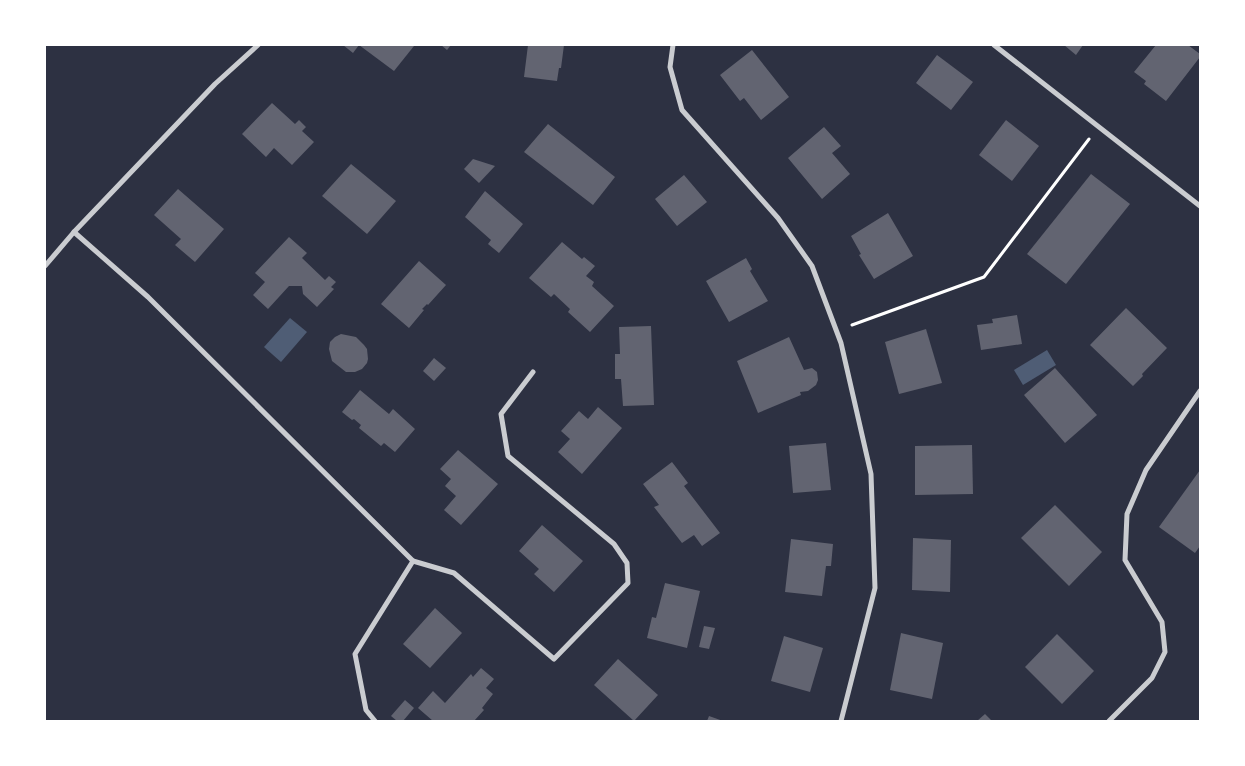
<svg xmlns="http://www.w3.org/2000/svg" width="1245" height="766" viewBox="0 0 1245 766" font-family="Barlow,sans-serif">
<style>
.water{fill:#4f5d75}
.building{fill:#626471}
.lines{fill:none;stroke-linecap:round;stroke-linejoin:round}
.path{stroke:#fff;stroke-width:3}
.minor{stroke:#caccd0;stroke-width:5}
</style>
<rect width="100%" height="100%" fill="#2d3142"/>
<g class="water">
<path d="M290,318l17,14 -26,30 -17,-15z"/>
<path d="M1047,350l9,15 -33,20 -9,-15z"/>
</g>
<g class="building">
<path d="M343,45h16l-6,8z"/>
<path d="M359,45h54l1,1 -20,25z"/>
<path d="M441,45h10l-4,5z"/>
<path d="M528,45h36l-3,23h-2l-2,13 -33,-4z"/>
<path d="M1064,45h19l-7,10z"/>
<path d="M1156,45h32l12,9v3l-34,44 -22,-17 2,-3 -12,-9z"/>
<path d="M752,50l37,47 -28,23 -17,-22 -4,3 -20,-26z"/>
<path d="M937,55l36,27 -22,28 -35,-27z"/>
<path d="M272,103l23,21 4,-4 7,7 -4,4 12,11 -22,23 -18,-17 -8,9 -24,-23z"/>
<path d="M1006,120l33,26 -27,35 -33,-26z"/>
<path d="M548,124l67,53 -22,28 -69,-53z"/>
<path d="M824,127l17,19 -9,7 18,21 -28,25 -34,-41z"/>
<path d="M473,159l22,7 -16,17 -15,-14z"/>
<path d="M351,164l45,37 -29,33 -45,-38z"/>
<path d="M1091,174l39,30 -64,80 -39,-30z"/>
<path d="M684,175l23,27 -30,24 -22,-27z"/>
<path d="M178,189l46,40 -29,33 -20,-17 6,-6 -27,-24z"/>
<path d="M485,191l38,33 -24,29 -11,-9 3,-4 -26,-23z"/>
<path d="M888,213l25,43 -39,23 -15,-24 2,-1 -10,-18z"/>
<path d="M289,237l18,16 -5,5 23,22 4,-4 7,6 -5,5 3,2 -17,18 -14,-13 -1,-8h-13l-21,23 -15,-14 12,-13 -10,-9z"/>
<path d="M562,242l20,17 2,-2 11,9 -9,10 8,6 -2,4 22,20 -24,26 -22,-20 2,-3 -16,-15 -3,3 -22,-19z"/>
<path d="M746,258l6,11 -2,2 18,30 -39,21 -23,-41z"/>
<path d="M419,261l27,24 -18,20 -1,-1 -5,5 2,1 -15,18 -28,-24z"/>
<path d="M1126,308l41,40 -25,26 1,2 -10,10 -43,-41z"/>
<path d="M1017,315l5,29 -41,6 -4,-25 16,-2 -1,-4z"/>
<path d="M651,326l3,79 -31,1 -2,-27h-6v-25h5l-1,-27z"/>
<path d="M926,329l16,54 -43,11 -14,-52z"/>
<path d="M341,334l15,3 8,8 3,4 1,10 -1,4 -5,6 -7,3h-9l-14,-11 -3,-12 1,-7 5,-5z"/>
<path d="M789,337l15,33 8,-2 5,4 1,8 -2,5 -8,6 -8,1 1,3 -43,18 -21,-52z"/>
<path d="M434,358l12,10 -12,13 -11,-10z"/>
<path d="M1055,368l42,47 -32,28 -41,-48z"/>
<path d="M360,390l29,24 4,-5 22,20 -20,23 -11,-9 -3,3 -22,-18 2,-3 -7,-6 -2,1 -10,-8z"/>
<path d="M598,407l24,21 -40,46 -24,-22 12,-13 -9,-8 18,-20 9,8z"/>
<path d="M826,443l5,47 -38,3 -4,-47z"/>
<path d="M972,445l1,49 -58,1v-49z"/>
<path d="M458,450l40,34 -37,41 -17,-15 12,-14 -11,-10 6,-7 -11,-10z"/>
<path d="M672,462l16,21 -4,3 36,47 -18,13 -8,-11 -12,8 -28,-36 5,-2 -16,-21z"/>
<path d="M1200,470v76l-5,7 -36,-26z"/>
<path d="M1055,505l47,47 -33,34 -48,-48z"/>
<path d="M542,525l41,36 -29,31 -20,-18 5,-5 -20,-18z"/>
<path d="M913,538l38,2 -1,52 -38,-2z"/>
<path d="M791,539l42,5 -2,22h-5l-4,30 -37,-4z"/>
<path d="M665,583l35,8 -13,57 -40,-10 5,-21 4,1z"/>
<path d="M435,608l27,25 -32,35 -27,-24z"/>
<path d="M704,626l11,2 -6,21 -10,-2z"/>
<path d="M901,633l42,10 -11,56 -42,-9z"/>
<path d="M1057,634l37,37 -32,33 -37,-37z"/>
<path d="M784,636l39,12 -13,44 -39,-11z"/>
<path d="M618,659l40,36 -24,26 -40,-36z"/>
<path d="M481,668l13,11 -8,9 7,6 -11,14 2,2 -10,11h-41l-15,-13 15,-17 12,12 26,-29 2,3z"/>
<path d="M405,700l9,8 -11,13h-6l-6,-5z"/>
<path d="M985,714l7,7h-15z"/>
<path d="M709,716l14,5h-16z"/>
</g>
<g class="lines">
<path class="path" d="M852,325l132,-48 105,-138"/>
<g class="minor">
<path d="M673,45l-3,22 12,43 96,108 34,48 29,77 30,131 4,114 -34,133"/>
<path d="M994,45l206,161"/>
<path d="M74,232l74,65 265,264 -58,93 11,56 9,11"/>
<path d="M45,266l29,-34 141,-148 43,-39"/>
<path d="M413,561l41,12 100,86 74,-76 -1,-20 -13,-19 -106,-88 -7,-42 32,-42"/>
<path d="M1109,721l43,-43 13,-26 -3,-30 -37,-62 2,-46 19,-44 54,-79"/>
</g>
</g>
<rect width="1245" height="766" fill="none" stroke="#ffffff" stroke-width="92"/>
</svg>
